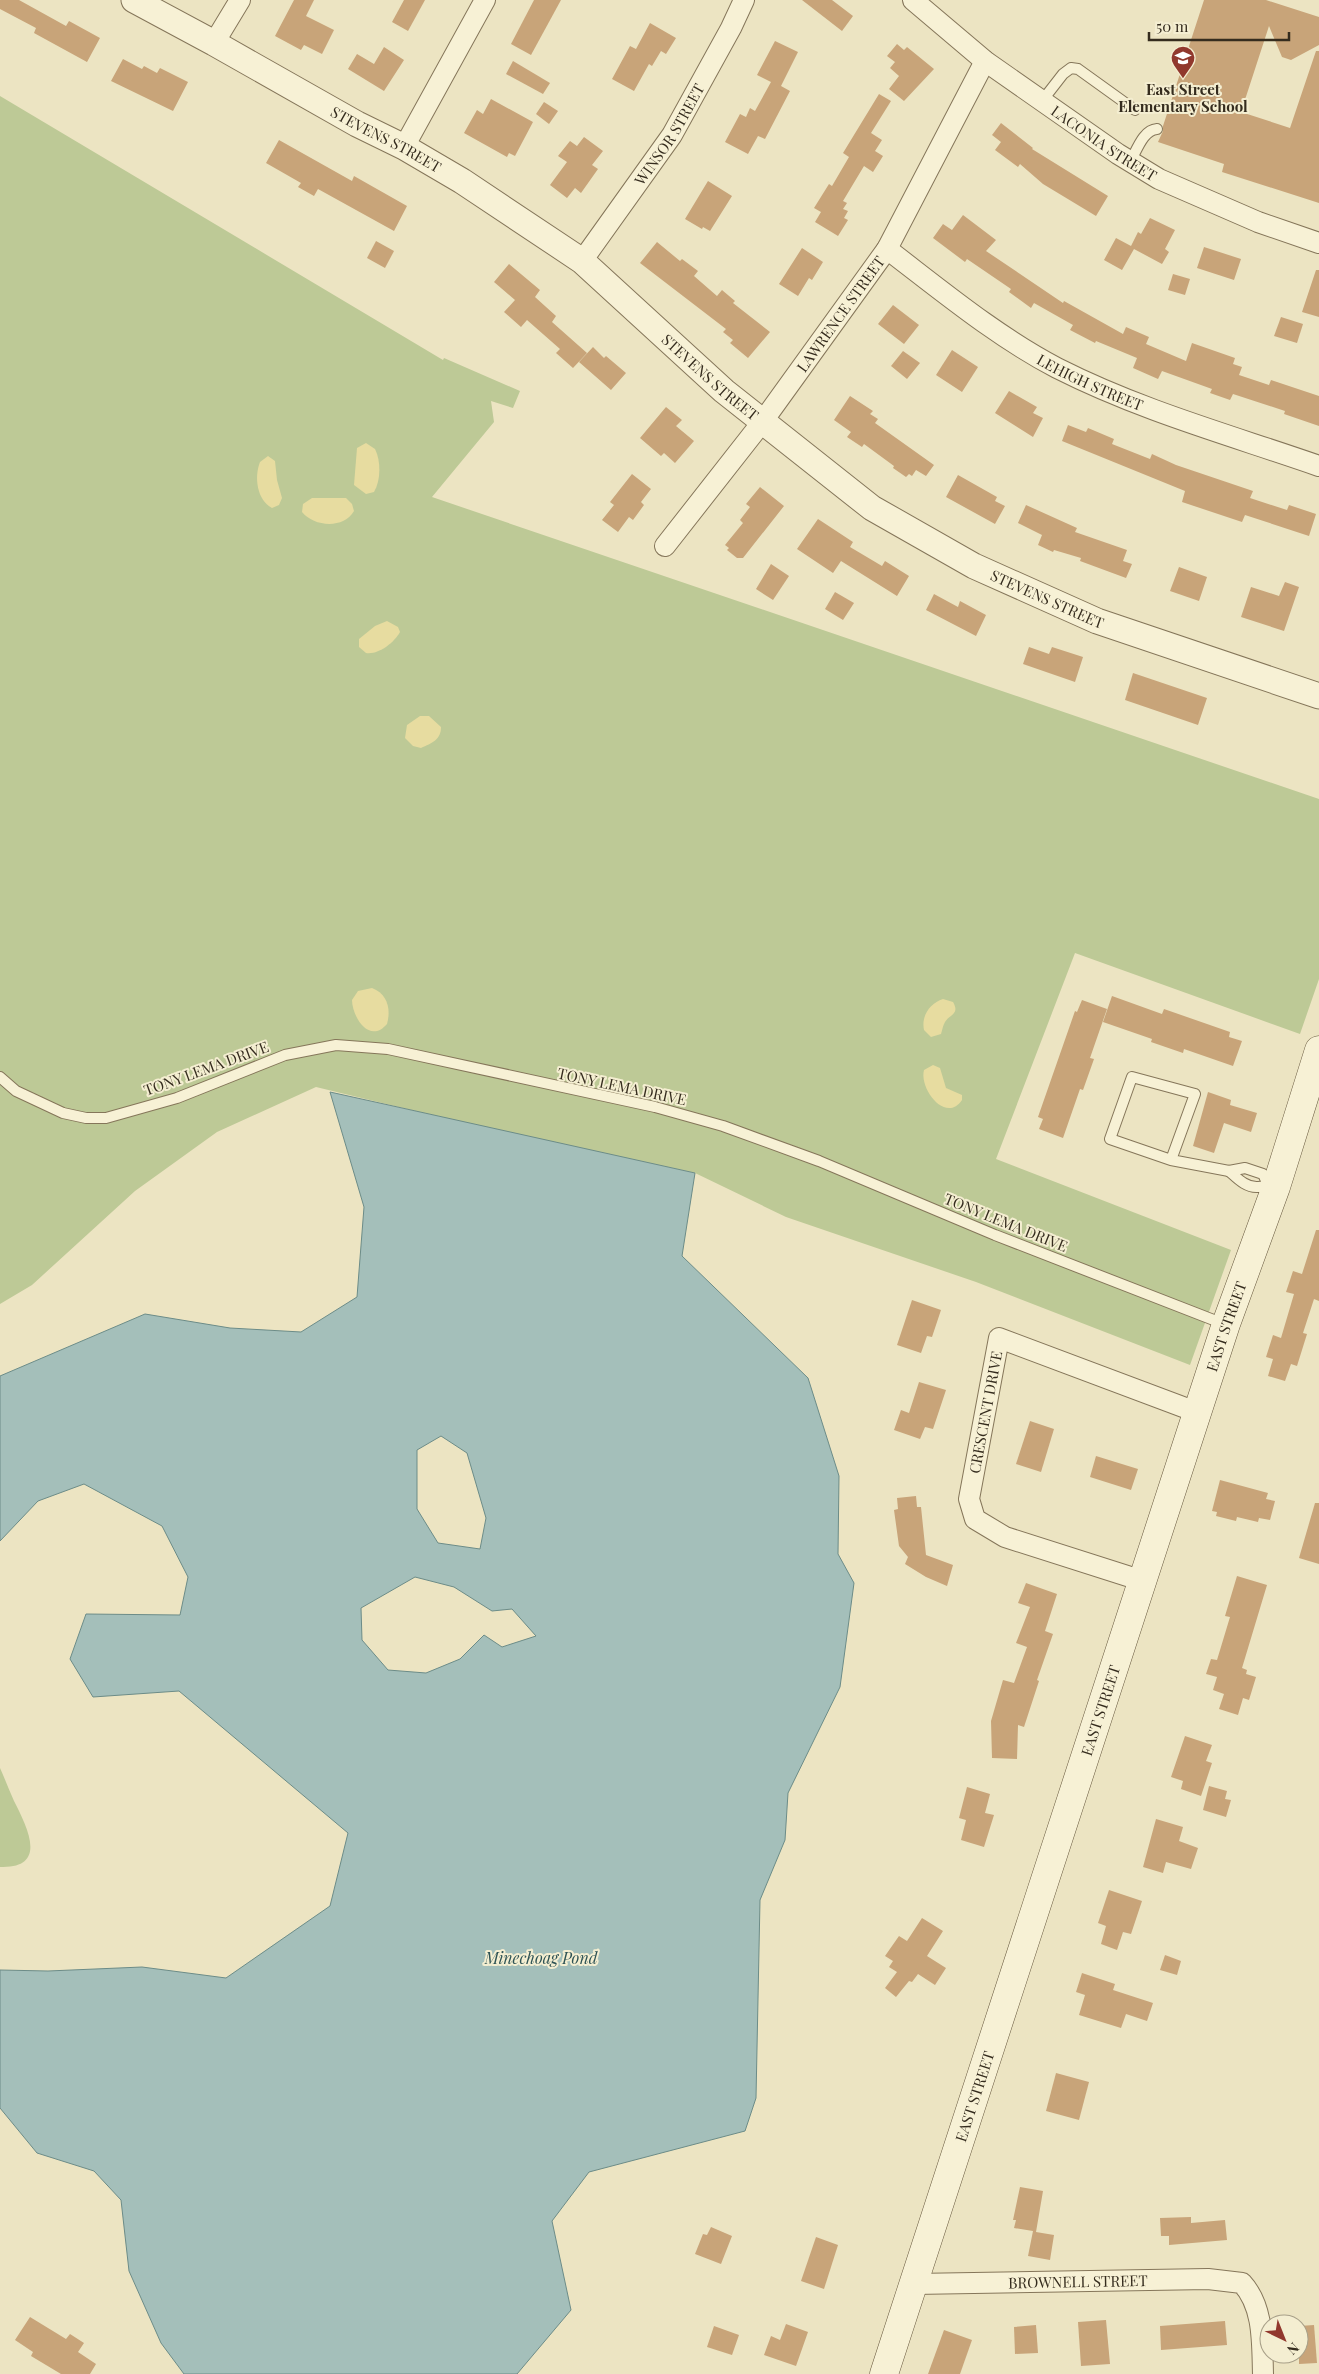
<svg xmlns="http://www.w3.org/2000/svg" width="1319" height="2374" viewBox="0 0 1319 2374" font-family="'Playfair Display',serif">
<style>
.green{fill:#bdc996}
.sand{fill:#e7dca0}
.water{fill:#a4bfba;stroke:#6c8c88;fill-rule:evenodd}
.building{fill:#c8a479}
.lines{fill:none;stroke-linecap:round;stroke-linejoin:round}
.service-casing{stroke:#85765a;stroke-width:12}
.minor-casing{stroke:#85765a;stroke-width:22}
.tertiary-casing{stroke:#85765a;stroke-width:27}
.secondary-casing{stroke:#66573d;stroke-width:29}
.service{stroke:#f7f1d5;stroke-width:10}
.minor{stroke:#f7f1d5;stroke-width:20}
.tertiary{stroke:#f7f1d5;stroke-width:25}
.secondary{stroke:#f7f1d5;stroke-width:28}
.labels{text-anchor:middle;dominant-baseline:central;stroke-width:4;stroke-linejoin:round;paint-order:stroke}
.poi-label{font-size:15px;font-weight:bold;fill:#352c1e;stroke:#f4eed1}
.street-label{font-size:15px;fill:#352c1e;stroke:#f4eed1}
.water-label{font-size:16px;font-style:italic;fill:#2d5254;stroke:#f4eed1}
</style>
<rect width="100%" height="100%" fill="#ece4c2"/>
<g class="green">
<path d="M0,96l443,264 1,-2 76,33 -7,17 -22,-7 3,21 -62,75 887,302v180l-19,55 -225,-81 -79,206 235,91 -41,115 -214,-83 -190,-65 -91,-44 -201,-43 -178,-43 -99,45 -82,59 -103,94 -32,19z"/>
<path d="M0,1768c5,11 9,22 14,33 12,24 36,68 -14,66z"/>
</g>
<g class="sand">
<path d="M366,443l9,6c6,12 6,31 -1,43l-8,2 -12,-9 3,-37z"/>
<path d="M268,456l7,5 2,19 5,18 -3,7 -7,3c-15,-8 -18,-31 -12,-46z"/>
<path d="M312,498h34l6,6 2,7c-10,18 -40,16 -52,1l1,-8z"/>
<path d="M387,621l11,6 2,5c-6,11 -22,23 -34,21l-7,-6v-8l16,-13z"/>
<path d="M420,716h9l12,11c0,13 -9,16 -20,21l-8,-2 -8,-8 2,-13z"/>
<path d="M372,988c16,6 19,22 15,36 -18,21 -35,-8 -35,-24l6,-9z"/>
<path d="M943,999l10,3c7,12 -3,12 -8,20 -2,3 -3,9 -4,12l-10,3 -7,-7c-3,-14 6,-27 19,-31z"/>
<path d="M933,1065l7,3 6,20 16,7v5c-16,24 -43,-11 -38,-30z"/>
</g>
<path class="water" d="M330,1092l365,81 -13,83 126,122 31,98 -1,78 16,29 -14,104 -52,106 -3,47 -25,60 -4,198 -11,33 -156,41 -37,49 19,89 -54,64h-333l-23,-31 -32,-72 -8,-71 -27,-29 -57,-18 -37,-45v-138l48,1 94,-4 84,11 104,-72 18,-73 -169,-142 -86,6 -23,-38 16,-45 94,1 8,-38 -26,-51 -78,-42 -46,17 -38,40v-165l145,-62 85,14 71,4 56,-35 7,-90zM441,1436l26,17 19,65 -6,31 -42,-6 -21,-34v-59zM415,1577l39,10 38,24 20,-2 24,27 -34,11 -18,-12 -24,24 -34,14 -38,-3 -26,-30 -1,-32z"/>
<g class="building">
<path d="M0,0h19l47,26 3,-5 31,17 -13,24 -53,-29 2,-5 -36,-19z"/>
<path d="M294,0h20l-8,16 28,14 -12,24 -18,-9 -3,5 -26,-14z"/>
<path d="M404,0h21l-17,31 -16,-9z"/>
<path d="M534,0h27l-30,55 -20,-11z"/>
<path d="M802,0h30l21,16 -11,15z"/>
<path d="M1204,0h62l53,17v28l-28,15 -9,-3 -13,-31 -28,86 49,16 26,-77h3v152l-97,-31 2,-8 -66,-22 5,-11v-5z"/>
<path d="M650,23l26,15 -10,16 -5,-3 -9,15 -3,-2 -15,27 -22,-12 18,-33 6,3z"/>
<path d="M775,41l23,11 -17,34 9,5 -25,48 -7,-3 -10,18 -23,-12 15,-28 6,3 4,-9 5,3 16,-29 -14,-7z"/>
<path d="M897,44l7,6 3,-3 27,22 -30,32 -15,-12 10,-13 -9,-8 5,-6 -8,-6z"/>
<path d="M384,47l20,13 -20,31 -36,-22 9,-15 17,10z"/>
<path d="M123,59l19,10 2,-3 13,7 3,-5 28,14 -15,29 -62,-30z"/>
<path d="M513,61l37,22 -7,11 -37,-20z"/>
<path d="M879,94l12,7 -20,32 11,7 -7,11 8,5 -10,16 -9,-6 -21,35 4,2 -4,6 5,2 -4,7 4,2 -10,16 -23,-14 6,-10 -7,-4 15,-24 3,2 17,-29 -6,-4z"/>
<path d="M491,99l42,23 -18,34 -6,-3 -2,4 -43,-24 13,-23 6,4z"/>
<path d="M544,102l14,9 -9,13 -13,-10z"/>
<path d="M1001,123l32,25 -1,1 76,47 -12,20 -53,-32 -23,-20 -2,3 -23,-17 6,-8 -9,-7z"/>
<path d="M584,137l19,14 -11,14 6,4 -17,24 -6,-5 -8,10 -17,-13 17,-23 -9,-6 12,-15 7,5z"/>
<path d="M279,140l73,41 2,-5 53,30 -13,25 -76,-42 -4,7 -16,-9 3,-4 -35,-20z"/>
<path d="M708,181l24,15 -22,35 -7,-4 -1,2 -17,-10z"/>
<path d="M963,215l33,25 -10,11 77,52 1,-2 59,33 3,-7 23,10 -3,7 40,17 6,-18 43,15 -2,6 9,3 -3,8 30,10 2,-5 48,16v30l-35,-12 1,-3 -52,-17 -3,6 -20,-7 2,-4 -50,-18 -4,8 -25,-11 4,-10 -41,-17 -1,2 -25,-13 3,-5 -39,-22 -3,5 -22,-16 2,-3 -44,-30 -2,3 -32,-24 10,-14 9,6z"/>
<path d="M1150,218l25,12 -10,19 4,3 -7,12 -28,-15 -12,21 -18,-10 12,-22 15,8 7,-14 3,2z"/>
<path d="M376,241l18,10 -9,17 -18,-10z"/>
<path d="M657,242l23,19 2,-2 16,12 -4,5 23,20 5,-6 13,11 -2,2 37,29 -22,26 -18,-15 3,-3 -10,-8 3,-3 -86,-66z"/>
<path d="M1204,247l37,12 -7,21 -37,-12z"/>
<path d="M802,248l21,14 -11,18 -3,-2 -11,18 -19,-12z"/>
<path d="M509,264l31,26 -5,7 21,19 -4,6 35,31 -14,15 -17,-15 4,-4 -33,-29 -6,7 -17,-15 11,-12 -21,-18z"/>
<path d="M1316,270h3v47l-17,-5z"/>
<path d="M1173,274l17,5 -5,16 -17,-5z"/>
<path d="M893,305l26,20 -15,19 -26,-20z"/>
<path d="M1281,317l22,7 -6,19 -23,-7z"/>
<path d="M593,347l11,11 2,-2 20,17 -15,17 -32,-28z"/>
<path d="M952,350l26,17 -16,25 -26,-17z"/>
<path d="M903,351l17,12 -13,16 -16,-13z"/>
<path d="M1009,391l28,16 -4,6 10,5 -10,19 -38,-24z"/>
<path d="M850,396l23,15 -3,3 8,5 -3,4 59,42 -8,11 -10,-6 -4,6 -3,-2 -3,3 -13,-9 1,-2 -30,-22 -2,3 -15,-10 4,-5 -17,-12z"/>
<path d="M666,407l16,13 -6,6 18,15 -19,22 -11,-10 -3,3 -21,-18z"/>
<path d="M1068,425l18,7 2,-4 26,11 -2,5 38,15 2,-5 24,11 77,26 -3,7 37,12 2,-5 27,9 -7,22 -64,-21 -3,7 -60,-20 3,-11 -123,-50z"/>
<path d="M632,474l19,15 -10,13 3,3 -11,15 -4,-3 -11,15 -16,-12 12,-15 -4,-3z"/>
<path d="M958,475l39,22 -2,4 10,5 -10,18 -49,-27z"/>
<path d="M760,487l24,19 -41,52h-6l-10,-8 2,-2 -4,-3 18,-22 -3,-3 10,-13 -4,-3z"/>
<path d="M1026,505l51,23 -2,4 52,18 -4,11 9,3 -6,14 -46,-17 1,-3 -27,-8 -1,2 -15,-7 4,-10 -24,-12z"/>
<path d="M818,519l35,23 -3,5 32,19 3,-5 24,15 -12,20 -56,-35 -8,12 -36,-24z"/>
<path d="M771,564l18,12 -16,24 -17,-11z"/>
<path d="M1179,567l28,10 -8,24 -29,-10z"/>
<path d="M1285,582l14,5 -15,44 -43,-14 10,-30 28,9z"/>
<path d="M835,592l19,11 -11,17 -18,-11z"/>
<path d="M934,594l24,13 2,-6 26,14 -10,21 -50,-26z"/>
<path d="M1029,647l20,7 3,-7 31,10 -8,25 -52,-18z"/>
<path d="M1133,673l74,25 -9,27 -73,-25z"/>
<path d="M1112,996l50,18 2,-5 66,23 -1,5 13,4 -9,25 -49,-17 -1,4 -32,-11 1,-3 -49,-17z"/>
<path d="M1082,1000l25,9 -17,49 4,1 -11,31 -3,-1 -17,49 -24,-9 4,-10 -5,-2 37,-106 2,1z"/>
<path d="M1208,1092l23,8 -1,5 27,8 -6,19 -27,-9 -10,30 -21,-7z"/>
<path d="M1316,1230h3v71l-5,-2 -11,34 4,1 -10,32 -6,-2 -6,17 -17,-5 5,-17 -7,-2 7,-22 8,3 13,-44 -8,-2 7,-21 9,3z"/>
<path d="M912,1300l29,10 -9,27 -5,-1 -6,17 -24,-8z"/>
<path d="M919,1382l27,8 -13,39 -8,-2 -5,12 -26,-9 7,-20 8,3z"/>
<path d="M1030,1421l24,8 -13,43 -25,-8z"/>
<path d="M1096,1456l42,13 -7,21 -41,-13z"/>
<path d="M1220,1480l48,13 -2,6 9,2 -5,19 -11,-2 -1,4 -21,-5 -1,4 -20,-5 1,-4 -5,-1z"/>
<path d="M916,1496l1,11h4l5,48 27,10 -6,21 -21,-9 -21,-13 3,-7 -9,-11 -5,-36 4,-1 -1,-11z"/>
<path d="M1315,1503h4v61l-20,-6z"/>
<path d="M1237,1576l30,9 -25,83 5,2 -1,4 10,3 -7,23 -6,-2 -5,17 -19,-6 5,-15 -11,-4 4,-13 -11,-3 5,-15 6,1 13,-43 -5,-1z"/>
<path d="M1026,1583l31,11 -12,37 8,3 -16,46 2,1 -15,46 -6,-2 -1,34 -25,-1 -1,-37 12,-41 11,3 13,-36 -11,-4 14,-36 -12,-4z"/>
<path d="M1185,1736l27,9 -6,16 6,2 -11,33 -20,-7 2,-8 -12,-4z"/>
<path d="M1209,1786l18,5 -2,8 6,1 -5,17 -23,-7z"/>
<path d="M967,1787l23,7 -5,19 9,2 -10,32 -23,-7 5,-20 -7,-2z"/>
<path d="M1156,1819l27,8 -4,14 19,7 -7,21 -25,-7 -3,11 -20,-6z"/>
<path d="M1109,1890l33,11 -11,33 -8,-2 -6,18 -16,-6 5,-18 -8,-3z"/>
<path d="M922,1918l21,13 -16,25 19,12 -11,17 -17,-11 -6,8 -3,-1 -13,16 -11,-9 12,-16 -8,-5 4,-6 -8,-5 14,-20 8,5z"/>
<path d="M1165,1955l16,6 -4,14 -17,-5z"/>
<path d="M1082,1973l33,11 -2,6 40,13 -6,18 -21,-7 -5,14 -42,-13 6,-20 -9,-3z"/>
<path d="M1056,2073l33,9 -10,38 -33,-9z"/>
<path d="M1020,2187l23,4 -7,41 18,3 -4,25 -22,-4 5,-25 -19,-3 2,-8h-3z"/>
<path d="M1191,2217v6l34,-3 2,20 -58,5v-9h-8l-1,-18z"/>
<path d="M711,2227l21,9 -11,28 -26,-10 8,-20 4,1z"/>
<path d="M816,2237l22,8 -14,44 -23,-8z"/>
<path d="M30,2317l36,22 4,-5 14,9 -6,9 18,12 -6,10h-29l-30,-18 2,-4 -18,-12z"/>
<path d="M1106,2320l4,44 -29,2 -3,-44z"/>
<path d="M1225,2321l2,24 -66,5 -1,-24z"/>
<path d="M786,2324l22,8 -12,34 -32,-11 7,-19 9,4z"/>
<path d="M1036,2325l2,28 -23,1 -1,-27z"/>
<path d="M1314,2325l3,38 -18,1v-38z"/>
<path d="M714,2326l25,9 -7,20 -25,-8z"/>
<path d="M944,2330l28,10 -12,34h-32z"/>
</g>
<g class="lines">
<defs>
<g id="service">
<path d="M1042,101l21,-27 8,-6 7,1 57,41"/>
<path d="M1130,162c7,-12 13,-32 27,-33"/>
<path d="M0,1077l16,14 47,22 23,5h20l71,-20 108,-43 51,-10 52,4 267,58 68,19 96,35 176,74 229,89"/>
<path d="M1171,1160l24,-66 -63,-17 -22,62 61,21 58,11 16,-3 18,6 5,11"/>
<path d="M1229,1171c8,7 17,17 29,16 7,0 10,-2 17,0"/>
</g>
<g id="minor">
<path id="s1" d="M913,0l72,61 133,93 41,25 99,43 61,21"/>
<path d="M214,43l26,-43"/>
<path d="M404,147l81,-147"/>
<path id="s2" d="M887,249c55,42 109,87 170,119 85,43 173,67 262,98"/>
<path id="s3" d="M582,261l90,-126 59,-107 13,-28"/>
<path id="s4" d="M665,546l98,-125 124,-172 98,-188"/>
<path id="s5" d="M1143,1581l-138,-44 -30,-18 -6,-20 30,-161 200,75"/>
<path id="s6" d="M914,2284l294,-5 34,4c22,24 20,60 21,91"/>
</g>
<g id="tertiary">
<path id="s7" d="M134,0l80,43 143,81 47,23 58,34 120,80 142,130 148,117 102,58 123,55 222,75"/>
</g>
<g id="secondary">
<path id="s8" d="M884,2374l342,-1050 50,-137 43,-137"/>
</g>
</defs>
<use href="#service" class="service-casing"/>
<use href="#minor" class="minor-casing"/>
<use href="#tertiary" class="tertiary-casing"/>
<use href="#secondary" class="secondary-casing"/>
<use href="#service" class="service"/>
<use href="#minor" class="minor"/>
<use href="#tertiary" class="tertiary"/>
<use href="#secondary" class="secondary"/>
</g>
<defs>
<symbol id="school-pin" viewBox="-11 -11 22 30"><path d="M0 17L-7.5 6A9.5 9.5 0 1 1 7.5 6Z" fill="#91382d" stroke="#f4eed1"/><path d="M0-5L7-2L0 1L-7-2ZM-4 1L0 2.5L4 1V4Q0 6-4 4Z" fill="#fff"/></symbol>
</defs>
<g fill-rule="evenodd">
<use href="#school-pin" x="1169" y="44" width="28" height="38"/>
</g>
<g class="labels">
<g class="poi-label">
<text x="1183" y="89">East Street<tspan x="1183" dy="17">Elementary School</tspan></text>
</g>
<g class="street-label">
<text stroke="none"><textPath href="#s3" startOffset="154">WINSOR STREET</textPath></text>
<text stroke="none"><textPath href="#s7" startOffset="288">STEVENS STREET</textPath></text>
<text stroke="none"><textPath href="#s1" startOffset="239">LACONIA STREET</textPath></text>
<text stroke="none"><textPath href="#s4" startOffset="291">LAWRENCE STREET</textPath></text>
<text stroke="none"><textPath href="#s7" startOffset="692">STEVENS STREET</textPath></text>
<text stroke="none"><textPath href="#s2" startOffset="244">LEHIGH STREET</textPath></text>
<text stroke="none"><textPath href="#s7" startOffset="1098">STEVENS STREET</textPath></text>
<text transform="translate(206 1068) rotate(-20)">TONY LEMA DRIVE</text>
<text transform="translate(622 1086) rotate(12)">TONY LEMA DRIVE</text>
<text transform="translate(1006 1222) rotate(22)">TONY LEMA DRIVE</text>
<text stroke="none"><textPath href="#s8" startOffset="1102">EAST STREET</textPath></text>
<text stroke="none"><textPath href="#s5" startOffset="289">CRESCENT DRIVE</textPath></text>
<text stroke="none"><textPath href="#s8" startOffset="698">EAST STREET</textPath></text>
<text stroke="none"><textPath href="#s8" startOffset="292">EAST STREET</textPath></text>
<text stroke="none"><textPath href="#s6" startOffset="164">BROWNELL STREET</textPath></text>
</g>
<g class="water-label">
<text x="541" y="1957">Minechoag Pond</text>
</g>
</g>
<g transform="translate(1284 2339) rotate(137)"><circle r="24" fill="#f4eed1" stroke="#a8a089"/>
<path d="M0-4L9 19L0 12L-9 19Z" fill="#91382d"/>
<text y="-8" font-size="14" font-weight="bold" text-anchor="middle" fill="#352c1e">N</text>
</g>
<path d="M1149 32v8h140v-8" fill="none" stroke="#352c1e" stroke-width="2.5"/>
<text x="1156" y="32" font-size="15" fill="#352c1e" stroke="#f4eed1" stroke-width="4" paint-order="stroke">50 m</text>
</svg>
